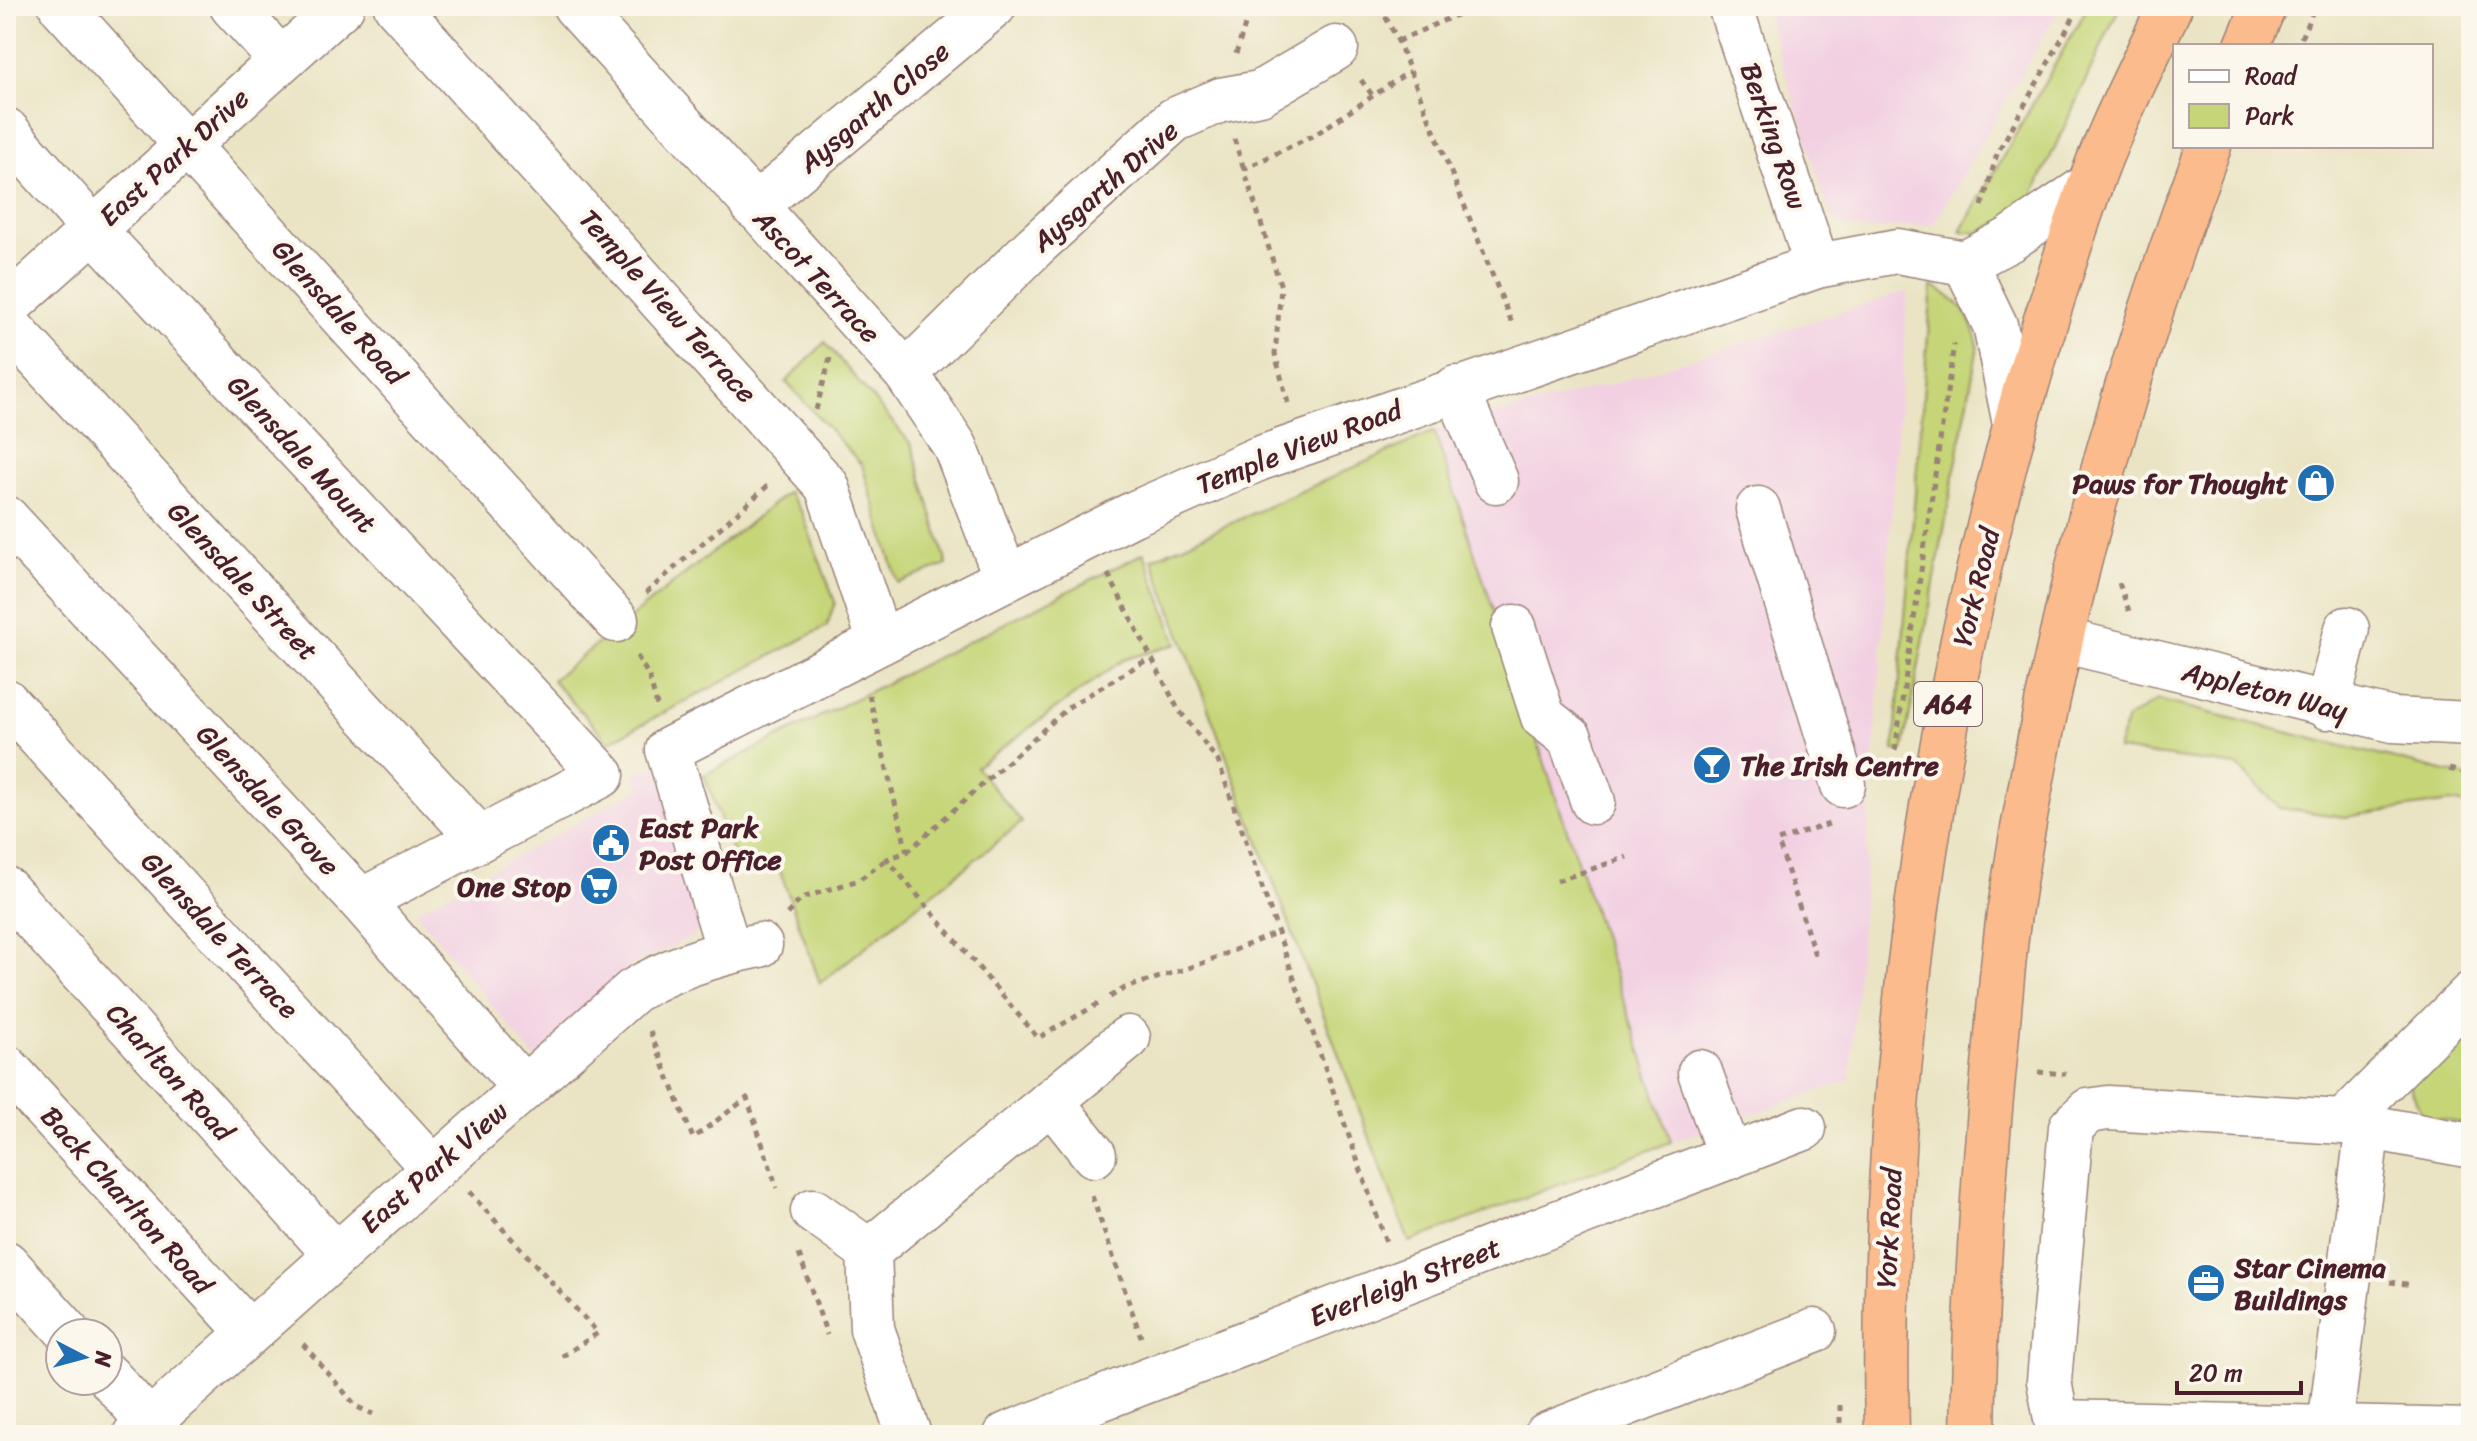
<svg xmlns="http://www.w3.org/2000/svg" width="2477" height="1441" viewBox="0 0 2477 1441" font-family="Sriracha,sans-serif">
<style>
.built{fill:#f2d0e2}
.green{fill:#c5d577;stroke:#887a51;stroke-width:2}
.lines{fill:none;stroke-linecap:round;stroke-linejoin:round}
.minor-casing{stroke:#9a8278;stroke-width:47}
.highway-casing{stroke:#9a8278;stroke-width:47}
.path{stroke:#9a8278;stroke-width:5;stroke-dasharray:6 6;stroke-linecap:butt}
.minor{stroke:#fff;stroke-width:44}
.highway{stroke:#fbbb8c;stroke-width:44}
.labels{text-anchor:middle;dominant-baseline:central;stroke-width:8;stroke-linejoin:round;paint-order:stroke}
.shield{fill:#fbf7ec;stroke:#7f6065;stroke-width:2}
.shield-label{font-size:26px;font-weight:bold;fill:#4a1f2b}
.street-label{font-size:28px;fill:#4a1f2b;stroke:#fbf7ec}
.poi-label{font-size:28px;font-weight:bold;fill:#4a1f2b;stroke:#fbf7ec;text-anchor:start}
</style>
<rect width="100%" height="100%" fill="#fbf7ec"/>
<filter id="ink" filterUnits="userSpaceOnUse"><feTurbulence type="fractalNoise" baseFrequency=".0125" numOctaves="2"/><feDisplacementMap in="SourceGraphic" scale="16" xChannelSelector="R" yChannelSelector="G"/><feConvolveMatrix kernelMatrix="1 2 1 2 8 2 1 2 1" color-interpolation-filters="sRGB"/></filter>
<filter id="wash" filterUnits="userSpaceOnUse"><feTurbulence type="fractalNoise" baseFrequency=".006" numOctaves="4" result="noise"/><feDisplacementMap in="SourceGraphic" scale="32" xChannelSelector="R" yChannelSelector="G"/><feGaussianBlur stdDeviation="1.8" result="paint"/><feColorMatrix in="noise" values="0 0 0 0 0 0 0 0 0 0 0 0 0 0 0 0 0 1.4 0 .05"/><feComposite in="paint" operator="in"/></filter>
<g filter="url(#wash)">
<rect width="100%" height="100%" fill="#eae4c4"/>
<g class="built">
<path d="M1764,6h297l-127,218 -68,6 -22,-4 -14,-11z"/>
<path d="M1908,291l-58,789 -179,62 -237,-711 177,-47z"/>
<path d="M658,764l46,154 -10,18 -62,29 -97,93 -120,-146 224,-123 -4,-15z"/>
</g>
<g class="green">
<path d="M2088,6h32l-94,204 -49,23 -16,-2z"/>
<path d="M1932,286c27,14 41,29 46,60l-75,405 -9,-1z"/>
<path d="M825,342l87,103 35,120 -49,18 -36,-118 -76,-83z"/>
<path d="M1434,431l237,711 -262,100 -257,-683z"/>
<path d="M788,492l14,21 33,89 -8,24 -218,116 -57,-62z"/>
<path d="M1144,553l33,91 -54,16 -147,107 46,55 -202,161 -43,-120 -38,7 -35,-95z"/>
<path d="M2158,700l313,78v28l-20,-4 -107,15 -64,-9 -43,-42 -120,-16 10,-31z"/>
<path d="M2471,1023v102l-49,-9 -13,-33z"/>
</g>
</g>
<g filter="url(#ink)">
<g class="lines">
<defs>
<g id="minor">
<path d="M61,6l555,614"/>
<path d="M232,6l49,54"/>
<path d="M396,6l431,480 53,156"/>
<path d="M575,6l331,367 49,73 51,132"/>
<path d="M1730,6l87,260"/>
<path d="M6,130l87,99 509,546 -241,126"/>
<path d="M754,207l240,-201"/>
<path d="M1965,263l30,62 20,99"/>
<path d="M6,308l336,-302"/>
<path d="M6,323l474,516"/>
<path d="M906,373l129,-127 139,-126 47,-20 39,-7 76,-45"/>
<path d="M1456,388l40,93"/>
<path d="M1758,509l85,276"/>
<path d="M6,518l355,383 163,187"/>
<path d="M1514,627l29,90 27,21 23,64"/>
<path d="M2061,640l332,80 78,4"/>
<path d="M6,701l428,468"/>
<path d="M2327,707l20,-78"/>
<path d="M6,889l329,365"/>
<path d="M729,951l-61,-201 465,-236 125,-55 559,-193 80,-15 68,12 44,-23 81,-55"/>
<path d="M6,1067l243,265"/>
<path d="M1700,1072l30,85"/>
<path d="M1051,1101l43,54"/>
<path d="M2343,1122l128,-128"/>
<path d="M813,1211l56,40"/>
<path d="M6,1263l63,70"/>
<path d="M108,1376l41,46"/>
<path d="M2057,1422l414,9"/>
<path d="M2330,1427l38,-302"/>
<path d="M135,1435l498,-444c39,-24 83,-37 127,-46"/>
<path d="M909,1435l-37,-106 -3,-78 259,-213"/>
<path d="M1006,1435l798,-307"/>
<path d="M1546,1435l268,-104"/>
<path d="M2059,1435l-10,-54 22,-254 17,-16 20,-3 235,14 128,24"/>
</g>
<g id="highway">
<path d="M2247,46l17,-40"/>
<path d="M1887,1435c-9,-424 63,-846 202,-1247 21,-62 54,-122 81,-182"/>
<path d="M1973,1435c2,-131 10,-260 23,-390 4,-43 7,-88 13,-131 40,-262 106,-520 200,-768"/>
</g>
</defs>
<use href="#minor" class="minor-casing"/>
<use href="#highway" class="highway-casing"/>
<g class="path">
<path d="M1380,6l18,35 115,285"/>
<path d="M2301,38l14,-32"/>
<path d="M1398,41l78,-35"/>
<path d="M1236,54l15,-48"/>
<path d="M1361,80l12,16"/>
<path d="M1234,139l10,30"/>
<path d="M1982,206l15,-52 83,-148"/>
<path d="M1288,403l-13,-49 6,-67 -37,-118 72,-35 94,-63"/>
<path d="M816,410l15,-56"/>
<path d="M1108,574l70,135 40,52 169,484"/>
<path d="M2119,583l10,28"/>
<path d="M646,593l125,-110"/>
<path d="M637,656l12,20 9,33"/>
<path d="M869,695l38,157 -20,7 151,179 60,-34"/>
<path d="M1895,750l59,-406"/>
<path d="M2449,769l22,5"/>
<path d="M907,852l163,-146 80,-48"/>
<path d="M1557,881l70,-24"/>
<path d="M787,914l15,-16 57,-18 28,-21"/>
<path d="M1815,955l-37,-114 51,-17"/>
<path d="M1110,997l15,-9 73,-23 78,-32"/>
<path d="M650,1031l43,107 54,-40 30,90"/>
<path d="M2038,1072l28,2"/>
<path d="M469,1192l129,141 -37,24"/>
<path d="M1092,1196l49,141"/>
<path d="M799,1254l28,81"/>
<path d="M2390,1282l23,3"/>
<path d="M303,1344l54,63 16,7"/>
<path d="M1840,1435v-31"/>
</g>
<use href="#minor" class="minor"/>
<use href="#highway" class="highway"/>
</g>
</g>
<defs>
<symbol id="shop-disc" viewBox="-11 -11 22 22"><circle r="9.5" fill="#1f6fb2" stroke="#fbf7ec"/><path d="M-5-2.5h2.3a2.7 3.5 0 0 1 5.4 0H5L5.5 6h-11ZM-1.5-2.5h3a1.5 2.3 0 0 0-3 0Z" fill="#fff"/></symbol>
<symbol id="bar-disc" viewBox="-11 -11 22 22"><circle r="9.5" fill="#1f6fb2" stroke="#fbf7ec"/><path d="M-6-5H6L.8 .8V4.5H3.5V6h-7V4.5H-.8V.8Z" fill="#fff"/></symbol>
<symbol id="civic-disc" viewBox="-11 -11 22 22"><circle r="9.5" fill="#1f6fb2" stroke="#fbf7ec"/><path d="M-.6-6.5H3V-4.5H.6V-3L4-1V1h2V6H-6V1h2V-1L-.6-3ZM-1.2 2.5V6h2.4V2.5Z" fill="#fff"/></symbol>
<symbol id="supermarket-disc" viewBox="-11 -11 22 22"><circle r="9.5" fill="#1f6fb2" stroke="#fbf7ec"/><path d="M-6-5.5h2.5l.6 2H6L4.5 2H-2.5L-4.4-4H-6ZM-1.5 3.2a1.3 1.3 0 1 0 .1 0ZM3 3.2a1.3 1.3 0 1 0 .1 0Z" fill="#fff"/></symbol>
<symbol id="office-disc" viewBox="-11 -11 22 22"><circle r="9.5" fill="#1f6fb2" stroke="#fbf7ec"/><path d="M-6-3h4V-5.5h4V-3h4V5H-6ZM-1-4.5V-3h2v-1.5ZM-6 0V1H6V0Z" fill="#fff"/></symbol>
</defs>
<g fill-rule="evenodd">
<use href="#shop-disc" x="2294" y="461" width="44" height="44"/>
<use href="#bar-disc" x="1690" y="743" width="44" height="44"/>
<use href="#civic-disc" x="589" y="821" width="44" height="44"/>
<use href="#supermarket-disc" x="577" y="864" width="44" height="44"/>
<use href="#office-disc" x="2184" y="1261" width="44" height="44"/>
</g>
<g class="labels">
<rect class="shield" x="1914" y="682" width="68" height="44" rx="6"/>
<g class="shield-label">
<text x="1948" y="704">A64</text>
</g>
<g class="street-label">
<text transform="translate(874 107) rotate(-40)">Aysgarth Close</text>
<text transform="translate(1774 136) rotate(71)">Berking Row</text>
<text transform="translate(174 157) rotate(-42)">East Park Drive</text>
<text transform="translate(1105 186) rotate(-41)">Aysgarth Drive</text>
<text transform="translate(817 276) rotate(47)">Ascot Terrace</text>
<text transform="translate(668 306) rotate(48)">Temple View Terrace</text>
<text transform="translate(339 312) rotate(48)">Glensdale Road</text>
<text transform="translate(1299 447) rotate(-21)">Temple View Road</text>
<text transform="translate(302 454) rotate(47)">Glensdale Mount</text>
<text transform="translate(243 581) rotate(47)">Glensdale Street</text>
<text transform="translate(1976 587) rotate(-76)">York Road</text>
<text transform="translate(2265 691) rotate(14)">Appleton Way</text>
<text transform="translate(268 800) rotate(47)">Glensdale Grove</text>
<text transform="translate(220 935) rotate(47)">Glensdale Terrace</text>
<text transform="translate(170 1072) rotate(48)">Charlton Road</text>
<text transform="translate(434 1167) rotate(-41)">East Park View</text>
<text transform="translate(127 1200) rotate(48)">Back Charlton Road</text>
<text transform="translate(1889 1228) rotate(-87)">York Road</text>
<text transform="translate(1405 1282) rotate(-21)">Everleigh Street</text>
</g>
<g class="poi-label">
<text x="2288" y="483" text-anchor="end">Paws for Thought</text>
<text x="1740" y="765">The Irish Centre</text>
<text x="639" y="827">East Park<tspan x="639" dy="32">Post Office</tspan></text>
<text x="571" y="886" text-anchor="end">One Stop</text>
<text x="2234" y="1267">Star Cinema<tspan x="2234" dy="32">Buildings</tspan></text>
</g>
</g>
<rect width="2477" height="1441" fill="none" stroke="#fbf7ec" stroke-width="32"/>
<rect x="2173" y="44" width="260" height="104" fill="#fbf7ec" stroke="#b4a19f" stroke-width="2"/>
<rect x="2189" y="70" width="40" height="12" fill="#ffffff" stroke="#b4a19f" stroke-width="2"/>
<text x="2245" y="84" font-size="24" fill="#4a1f2b">Road</text>
<rect x="2189" y="104" width="40" height="24" fill="#c5d577" stroke="#b4a19f" stroke-width="2"/>
<text x="2245" y="124" font-size="24" fill="#4a1f2b">Park</text>
<g transform="translate(84 1357) rotate(96)"><circle r="38" fill="#fbf7ec" stroke="#b4a19f" stroke-width="2"/>
<path d="M0-6L14 30L0 20L-14 30Z" fill="#1f6fb2"/>
<text y="-12" font-size="22" font-weight="bold" text-anchor="middle" fill="#4a1f2b">N</text>
</g>
<path d="M2177 1381v12h124v-12" fill="none" stroke="#4a1f2b" stroke-width="4"/>
<text x="2189" y="1381" font-size="24" fill="#4a1f2b" stroke="#fbf7ec" stroke-width="6" paint-order="stroke">20 m</text>
</svg>
